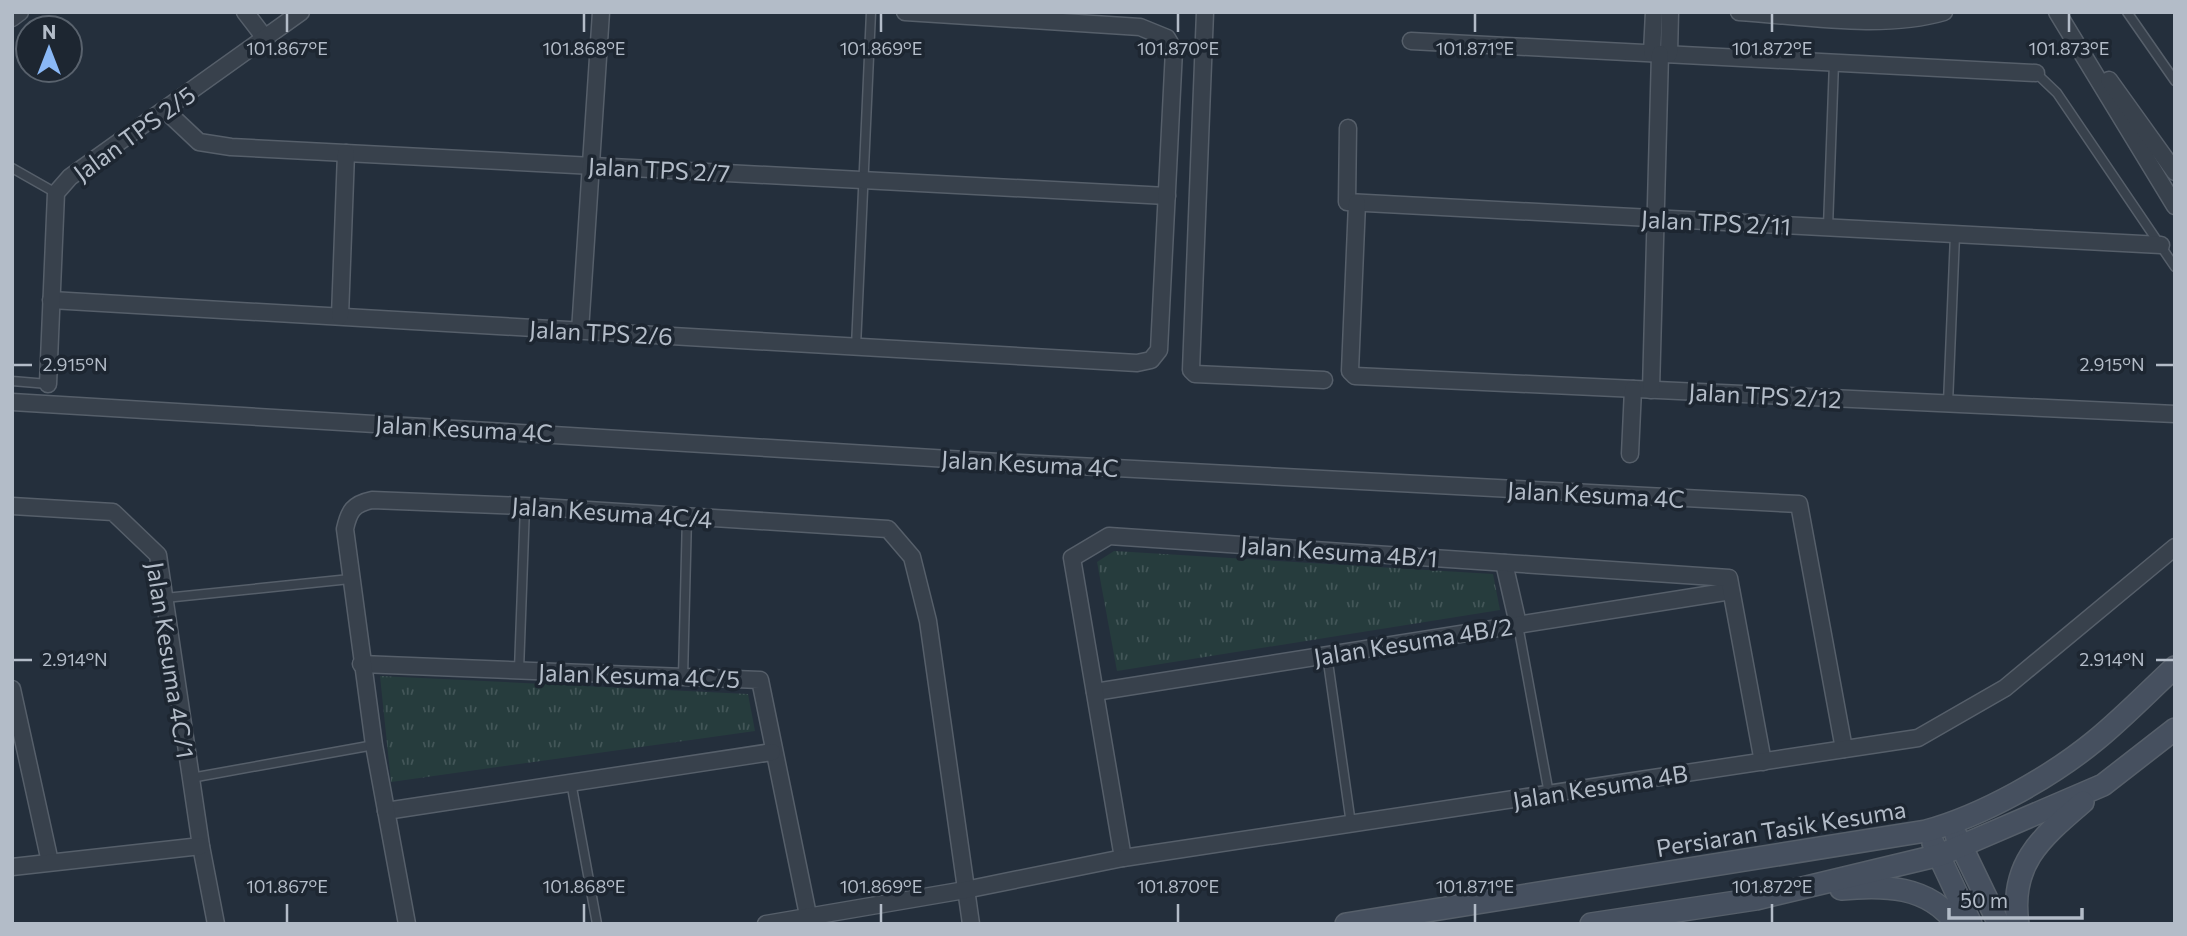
<svg xmlns="http://www.w3.org/2000/svg" width="2187" height="936" viewBox="0 0 2187 936" font-family="Commissioner,sans-serif">
<style>
.park{fill:url(#park-tufts)}
.lines{fill:none;stroke-linecap:round;stroke-linejoin:round}
.lane-casing{stroke:#565f6a;stroke-width:11}
.street-casing{stroke:#565f6a;stroke-width:19}
.secondary-casing{stroke:#565f6a;stroke-width:24}
.lane{stroke:#38414c;stroke-width:8}
.street{stroke:#38414c;stroke-width:16}
.secondary{stroke:#46505f;stroke-width:21}
.ticks{fill:none;stroke:#b3bcc8;stroke-width:2.5}
.labels{text-anchor:middle;dominant-baseline:central;stroke-width:7;stroke-linejoin:round;paint-order:stroke}
.street-label{font-size:24px;fill:#b3bcc8;stroke:#1d2631}
.ticks-label{font-size:18px;text-anchor:middle;fill:#b3bcc8;stroke:#1d2631;stroke-width:7;stroke-linejoin:round;paint-order:stroke}
</style>
<defs>
<pattern id="park-tufts" width="24" height="20" patternUnits="userSpaceOnUse" patternTransform="scale(1.75)"><rect width="24" height="20" fill="#263c3d"/><path d="M3 7l-1-3M5 7V3M7 7l1-3M15 17l-1-3M17 17v-4M19 17l1-3" fill="none" stroke="#435658"/></pattern>
</defs>
<rect width="100%" height="100%" fill="#242f3c"/>
<g class="park">
<path d="M1114,551l379,23 7,36 -383,61 -20,-109z"/>
<path d="M380,676l368,18 7,37 -364,51z"/>
</g>
<g class="lines">
<defs>
<g id="lane">
<path d="M2127,12l48,69"/>
<path d="M2036,73l21,20 118,174"/>
<path d="M12,168l44,25"/>
<path d="M1828,227l6,-165"/>
<path d="M856,347l15,-335"/>
<path d="M12,381l36,3"/>
<path d="M1948,403l7,-168"/>
<path d="M165,598l185,-19"/>
<path d="M1518,625l31,169"/>
<path d="M1327,655l24,169"/>
<path d="M519,670l6,-164"/>
<path d="M683,677l4,-161"/>
<path d="M191,778l183,-33"/>
<path d="M571,782l26,142"/>
</g>
<g id="street">
<path d="M245,12l20,26"/>
<path d="M1205,12l-14,358 4,4 129,6"/>
<path d="M1739,12c64,4 144,18 205,0"/>
<path d="M2057,12l118,194"/>
<path d="M12,18l8,-6"/>
<path d="M1411,41l625,32"/>
<path d="M1652,53l2,-41"/>
<path d="M1669,54l1,-42"/>
<path d="M2109,80l66,92"/>
<path d="M165,110l34,32 32,5 936,49"/>
<path d="M1348,128l-1,74 814,43"/>
<path d="M1357,203l-7,168 5,5 820,38"/>
<path d="M51,300l1086,63 14,-3 8,-10 15,-300 -7,-12 -27,-11 -235,-15"/>
<path d="M340,316l6,-163"/>
<path d="M580,331l21,-319"/>
<path d="M48,384l8,-191 14,-16 231,-165"/>
<path d="M1651,390l9,-336"/>
<path d="M12,402l970,59 817,43 45,245"/>
<path d="M1630,454l3,-65"/>
<path d="M12,506l101,6 45,43 43,291 15,78"/>
<path d="M1504,563l14,61"/>
<path d="M361,664l399,16 48,235"/>
<path d="M12,689l38,173"/>
<path d="M1095,692l636,-101"/>
<path d="M386,811l386,-59"/>
<path d="M1123,858l-51,-300 37,-22 620,42 34,184"/>
<path d="M12,867l189,-21"/>
<path d="M407,924l-33,-179 -29,-216c4,-18 8,-25 27,-29l153,6 363,23 24,28 16,64 43,303"/>
<path d="M766,924l199,-34 158,-32 795,-120 87,-50 170,-141"/>
</g>
<g id="secondary">
<path d="M1956,835l43,89"/>
<path d="M1933,843l38,81"/>
<path d="M1841,889c41,-4 88,-4 115,35"/>
<path d="M1346,924l580,-93c56,-15 125,-54 170,-91 28,-23 53,-49 79,-73"/>
<path d="M1591,924l165,-25 184,-44 163,-70 72,-56"/>
<path d="M2018,924c-9,-60 23,-86 65,-122"/>
</g>
</defs>
<use href="#lane" class="lane-casing"/>
<use href="#street" class="street-casing"/>
<use href="#secondary" class="secondary-casing"/>
<use href="#lane" class="lane"/>
<use href="#street" class="street"/>
<use href="#secondary" class="secondary"/>
</g>
<path class="ticks" d="M287,14v18M584,14v18M881,14v18M1178,14v18M1475,14v18M1772,14v18M2069,14v18M14,365h18M2156,365h17M14,660h18M2156,660h17M287,904v18M584,904v18M881,904v18M1178,904v18M1475,904v18M1772,904v18"/>
<g class="labels">
<g class="street-label">
<text transform="translate(134 133) rotate(-36)">Jalan TPS 2/5</text>
<text transform="translate(659 169) rotate(3)">Jalan TPS 2/7</text>
<text transform="translate(1716 222) rotate(3)">Jalan TPS 2/11</text>
<text transform="translate(601 332) rotate(3)">Jalan TPS 2/6</text>
<text transform="translate(1765 395) rotate(3)">Jalan TPS 2/12</text>
<text transform="translate(464 428) rotate(3)">Jalan Kesuma 4C</text>
<text transform="translate(1030 463) rotate(3)">Jalan Kesuma 4C</text>
<text transform="translate(1596 494) rotate(3)">Jalan Kesuma 4C</text>
<text transform="translate(612 512) rotate(4)">Jalan Kesuma 4C/4</text>
<text transform="translate(1339 551) rotate(4)">Jalan Kesuma 4B/1</text>
<text transform="translate(1413 641) rotate(-9)">Jalan Kesuma 4B/2</text>
<text transform="translate(171 660) rotate(81)">Jalan Kesuma 4C/1</text>
<text transform="translate(639 675) rotate(2)">Jalan Kesuma 4C/5</text>
<text transform="translate(1600 786) rotate(-9)">Jalan Kesuma 4B</text>
<text transform="translate(1781 828) rotate(-9)">Persiaran Tasik Kesuma</text>
</g>
</g>
<g class="ticks-label">
<text x="287" y="55">101.867°E</text>
<text x="584" y="55">101.868°E</text>
<text x="881" y="55">101.869°E</text>
<text x="1178" y="55">101.870°E</text>
<text x="1475" y="55">101.871°E</text>
<text x="1772" y="55">101.872°E</text>
<text x="2069" y="55">101.873°E</text>
<text x="75" y="371">2.915°N</text>
<text x="2112" y="371">2.915°N</text>
<text x="75" y="666">2.914°N</text>
<text x="2112" y="666">2.914°N</text>
<text x="287" y="893">101.867°E</text>
<text x="584" y="893">101.868°E</text>
<text x="881" y="893">101.869°E</text>
<text x="1178" y="893">101.870°E</text>
<text x="1475" y="893">101.871°E</text>
<text x="1772" y="893">101.872°E</text>
</g>
<rect width="2187" height="936" fill="none" stroke="#b3bcc8" stroke-width="28"/>
<g transform="translate(49 49)"><circle r="33" fill="#1d2631" stroke="#59626d" stroke-width="2"/>
<path d="M0-5L12 26L0 18L-12 26Z" fill="#8ab8f6"/>
<text y="-10" font-size="19" font-weight="bold" text-anchor="middle" fill="#b3bcc8">N</text>
</g>
<path d="M1949 908v10h133v-10" fill="none" stroke="#b3bcc8" stroke-width="3.5"/>
<text x="1960" y="908" font-size="21" fill="#b3bcc8" stroke="#1d2631" stroke-width="5" paint-order="stroke">50 m</text>
</svg>
